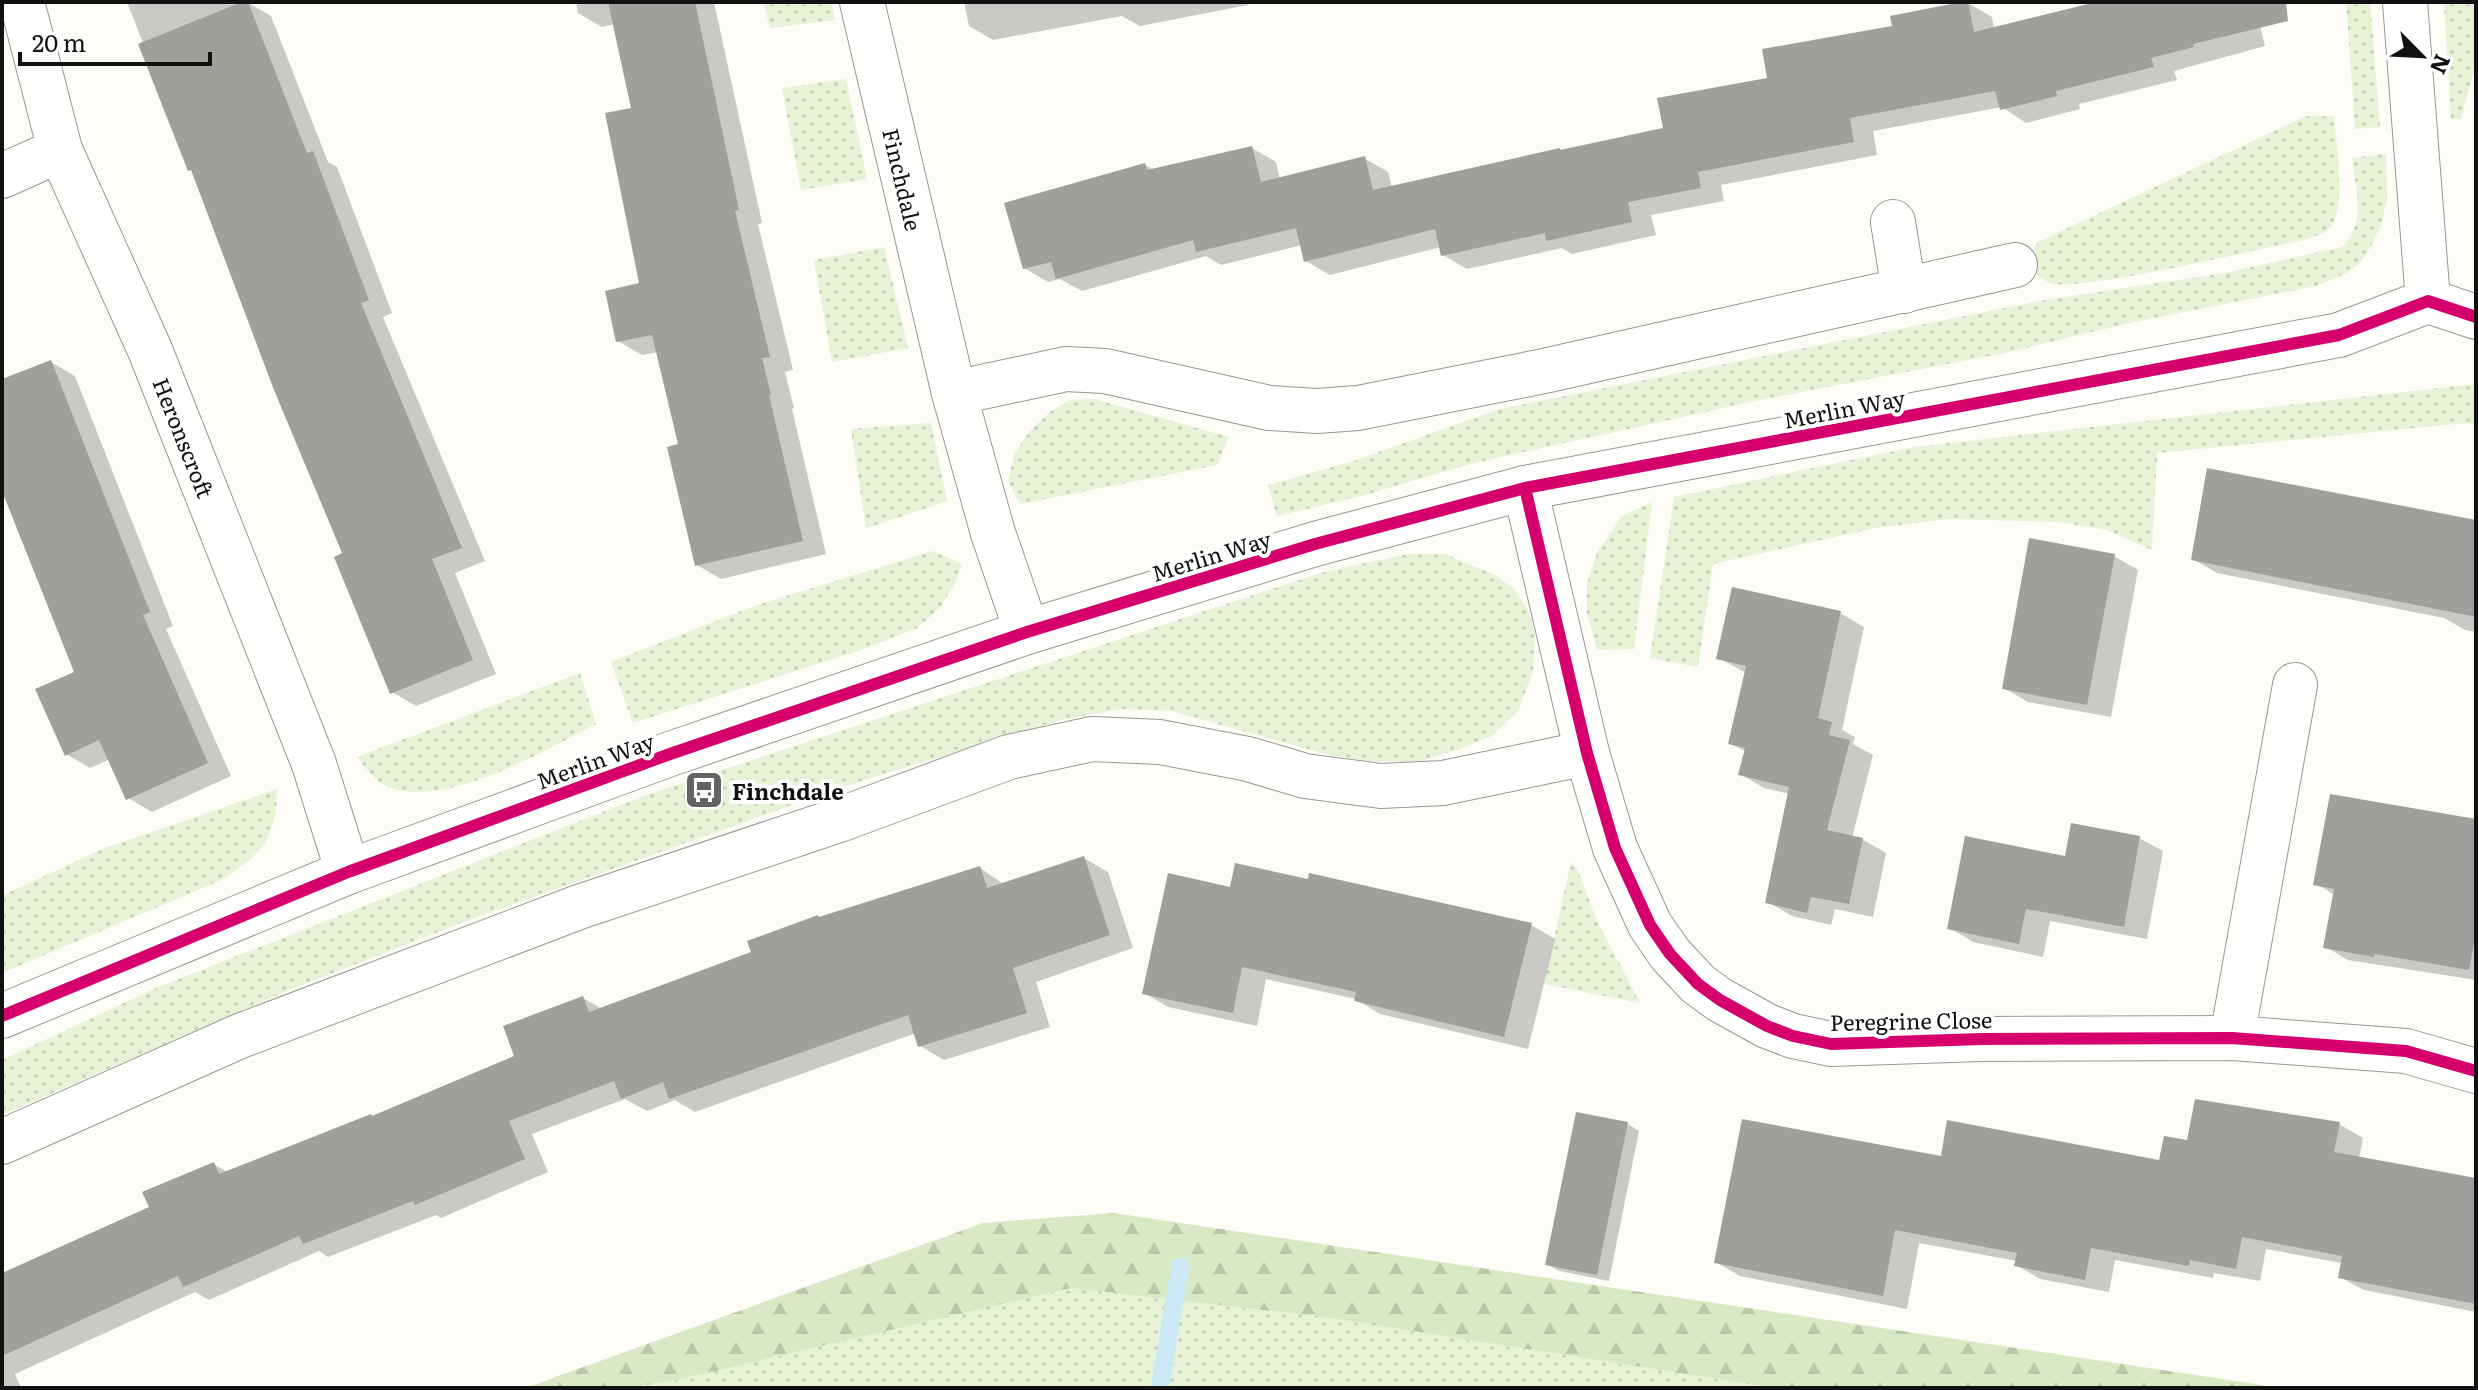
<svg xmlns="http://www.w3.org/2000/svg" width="2478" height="1390" viewBox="0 0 2478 1390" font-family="Literata,serif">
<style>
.grass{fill:url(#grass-dots)}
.forest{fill:url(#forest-firs)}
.shadow{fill:#0003}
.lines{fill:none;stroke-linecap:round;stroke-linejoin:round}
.stream{stroke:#cde8f7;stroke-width:18}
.building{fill:#a19f9c}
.minor-casing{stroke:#979795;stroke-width:46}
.tertiary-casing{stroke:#979795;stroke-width:46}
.minor{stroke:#fffffe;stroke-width:44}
.tertiary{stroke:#fffffe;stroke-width:44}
.cycleway-casing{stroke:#fff;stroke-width:17}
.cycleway{stroke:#d6006c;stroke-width:12}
.labels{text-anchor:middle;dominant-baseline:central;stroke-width:8;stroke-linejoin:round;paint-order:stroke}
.street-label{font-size:22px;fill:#111;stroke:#fff}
.poi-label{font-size:22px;font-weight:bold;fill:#111;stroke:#fff;text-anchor:start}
</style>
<defs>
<pattern id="grass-dots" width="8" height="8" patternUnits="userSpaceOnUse" patternTransform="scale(2)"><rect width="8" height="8" fill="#e7f3d7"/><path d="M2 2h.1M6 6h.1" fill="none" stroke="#c5cfb8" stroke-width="1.8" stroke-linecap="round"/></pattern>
<pattern id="forest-firs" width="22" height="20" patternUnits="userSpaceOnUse" patternTransform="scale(2)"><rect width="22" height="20" fill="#d8eac5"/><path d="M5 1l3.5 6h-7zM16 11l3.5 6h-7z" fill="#b8c8a8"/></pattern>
</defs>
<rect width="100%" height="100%" fill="#fdfcf7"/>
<g class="grass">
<path d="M763,2h68l4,18 -65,8z"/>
<path d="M2346,2h24l10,125 -25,2z"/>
<path d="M2444,2h32v61l-15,56h-10z"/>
<path d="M846,79l21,100 -66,11 -19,-102z"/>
<path d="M2306,116h28c2,26 14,95 -6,114 -6,5 -18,7 -24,10 -41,8 -227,53 -254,43 -9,-4 -18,-12 -23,-20l11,-21z"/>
<path d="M2386,154l1,46 -6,25 -10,21 -10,16 -16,12 -29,12 -182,36 -134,32 -250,48 -280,62 -109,32 -84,20 -9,-31 86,-24 145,-52 546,-109 180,-27 117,-26c25,-25 14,-56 10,-89z"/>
<path d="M884,247l24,101 -76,14 -18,-102z"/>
<path d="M2476,384v41l-10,-2 -309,30 -5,97 -45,-20 -48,-8 -111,-3 -73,9 -162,36 -15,103 -48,-9 24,-161 240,-50z"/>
<path d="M1094,399l135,38 -12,28 -197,39 -12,-23 7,-28 14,-21 21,-20 20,-12z"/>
<path d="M931,423l16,78 -81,27 -15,-99z"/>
<path d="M1652,502l-18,147 -37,1 -10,-37v-29l10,-31 25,-37z"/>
<path d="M933,551l29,13 -5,15 -17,29 -23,20 -53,21 -231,74 -22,-61 146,-57z"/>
<path d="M1408,554h37l50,21 20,15 14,22 6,23 -2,36 -15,40 -26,25 -35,14 -40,12 -51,-1 -44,-8 -151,-42 -50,-2 -60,11 -200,61 -387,137 -187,73 -285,124v-55l154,-72 490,-193 678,-223z"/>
<path d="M580,673l16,51c-51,26 -157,90 -214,60 -9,-5 -18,-19 -25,-27z"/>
<path d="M277,789c0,50 -17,67 -58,92l-217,92v-77l100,-47z"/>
<path d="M1571,862l6,7 20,52 43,82 -96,-19z"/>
<path d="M1071,1287l246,29 457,72h-1144l51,-9z"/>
</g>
<path class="forest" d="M1114,1213l1142,171 22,4h-504l-457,-72 -246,-28 -390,91 -51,9h-105l458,-165z"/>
<g class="shadow">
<path d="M127,2h111l2,3 7,-3 24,14 57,146 9,5 55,146 -9,4 102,244 -30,12 41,101 -80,32 -24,-14 -48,-137z"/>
<path d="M576,2h138l48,221 -4,1 35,146 -8,2 9,36 -2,1 34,145 -105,25 -24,-14 -17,-119 -22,-94 -16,3 -24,-14 24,-56 -9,-175 -19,-86 -12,3 -24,-14z"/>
<path d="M964,2h283l1,3 -108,21 -18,-10 -129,24 -24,-14z"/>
<path d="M2104,2h150l11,44 -91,25 3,9 -98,24 1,5 -54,14 -24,-16 -129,24 4,24 -156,30 3,16 -73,14 5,20 -84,19 -10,-6 -95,21 -24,-14 -2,-8 -111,28 -24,-14 -4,-16 -81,20 -15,-9 -124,35 -22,-12 -12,3 -24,-14 121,-103 10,5 97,-22 24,14 4,18 84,-22 24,14 4,16 273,-58 104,-51 125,-52 74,-24 24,14 2,12z"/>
<path d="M51,362l24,14 98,250 -7,3 65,147 -79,36 -24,-14 -18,-39 -20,9 -24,-14 11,-81 -75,-192v-100z"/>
<path d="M2476,523v109l-11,-2 -21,-12 -227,-45 -24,-14z"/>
<path d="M2114,556l24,14 -27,147 -83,-15 -24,-14z"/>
<path d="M1840,613l24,14 -22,103 13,7 -2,7 20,11 -21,83 10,1 24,14 -13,64 -38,-8 -4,16 -39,-9 -24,-14 22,-108 -26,-6 -24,-14 6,-22 -16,-9 16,-70 -27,-15z"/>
<path d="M2474,816l2,164 -128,-20 -22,-13 9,-52 -19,-11 157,-63z"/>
<path d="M2139,838l24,13 -16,88 -97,-18 -7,36 -70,-15 -23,-14 116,-70z"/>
<path d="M1084,858l24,14 25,76 -97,34 14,45 -106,33 -24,-14 -4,-13 -221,79 -20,-12 -28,11 -22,-12 -93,35 16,38 -107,46 -5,-3 -108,42 -9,-6 -110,49 -14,-8 -180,82 6,14h-19v-114l149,-66 62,-44 15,8 146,-55 142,-60 67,-59 19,11 152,-56 67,-35 159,-50 25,17z"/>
<path d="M1232,889l299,36 24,14 -27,110 -148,-35 -24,-15 -90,-20 -9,47 -89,-19 -24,-14z"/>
<path d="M1628,1124l11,7 -30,150 -50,-10 -12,-7z"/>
<path d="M2339,1124l24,14 -4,20 117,22v132l-112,-22 -24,-13 2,-14 -76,-14 -6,32 -46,-8 -1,5 -98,-18 -6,32 -69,-13 -24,-14 1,-4 -98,-18 -12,66 -167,-33 -24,-14 226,-103 219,4 28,-21z"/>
</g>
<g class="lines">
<path class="stream" d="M1160,1388l20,-121"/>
</g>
<g class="building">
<path d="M242,2h6l59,151 6,-2 56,149 -8,3 101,245 -30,11 41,101 -83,34 -56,-137 8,-4 -68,-163 -83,-220 -3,1 -50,-127z"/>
<path d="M608,2h87l44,208 -4,1 35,146 -8,1 9,37h-2l34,146 -108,25 -28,-119 11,-3 -26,-109 -36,7 -11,-51 34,-8 -34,-170 26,-5z"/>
<path d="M1961,2h7l6,30 122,-30h190l2,19 -95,23 1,3 -43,11 3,9 -98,24 1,5 -57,14 -5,-19 -145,27 4,24 -156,30 3,16 -73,14 4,20 -86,19 -1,-8 -104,23 -6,-27 -131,33 -8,-34 -100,24 -3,-12 -137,39 -5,-17 -28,7 -19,-66 141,-40 2,7 105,-24 9,36 104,-26 8,34 187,-42v2l103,-22 -6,-30 110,-20 -5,-29 130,-23 -2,-10z"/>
<path d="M51,360l99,252 -7,3 65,148 -82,37 -27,-60 -34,16 -30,-67 39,-17 -72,-181v-112z"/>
<path d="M2207,468l269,52v97l-285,-57z"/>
<path d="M2029,538l86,16 -28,151 -85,-16z"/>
<path d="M1732,587l109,24 -23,107 14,4 -3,13 21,5 -23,90 36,8 -14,66 -38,-7 -4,16 -42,-10 24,-116 -51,-12 7,-27 -17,-4 18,-78 -30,-7z"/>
<path d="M2330,794l146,25v113l-7,38 -95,-16v3l-51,-9 11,-59 -21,-4z"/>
<path d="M2071,823l69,13 -16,91 -98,-18 -7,35 -72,-15 18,-93 100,20z"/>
<path d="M1084,856l26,79 -97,33 14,45 -109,34 -10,-32 -239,84 -6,-17 -42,17 -7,-18 -105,40 16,38 -110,46 -2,-4 -110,43 -4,-8 -116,51 -5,-11 -176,80v-83l147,-66 -7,-15 72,-30 5,12 152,-60 1,2 142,-60 -11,-30 80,-30 6,16 162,-60 -4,-11 71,-26 1,2 161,-51 7,22z"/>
<path d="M1235,863l73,16 1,-6 223,50 -28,114 -150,-36 2,-9 -114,-25 -9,46 -91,-19 26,-121 62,14z"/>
<path d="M2195,1099l145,23 -6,30 142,26v126l-138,-26 4,-22 -100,-19 -6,32 -46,-9 -1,6 -98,-18 -6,32 -71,-14 3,-13 -122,-23 -12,66 -169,-33 28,-144 199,37 6,-36 212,40 5,-24 23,4z"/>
<path d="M1576,1112l52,10 -31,153 -52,-10z"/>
</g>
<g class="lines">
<defs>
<g id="minor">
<path id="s1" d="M22,2l38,148 90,200 164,414 34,108"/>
<path id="s2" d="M862,2l92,391 39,140 34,99"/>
<path d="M2,176l58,-26"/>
<path d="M1893,222l11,69"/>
<path d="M954,393l112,-24 39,2 164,37 48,3 41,-3 186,-37 471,-106"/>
<path d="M1525,488l62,265 28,95 35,77 20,29 28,30 22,16 47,26 26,10 38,8 150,-5 251,-1 174,13 70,20"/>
<path d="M2232,1038l63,-353"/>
<path d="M2,1142l238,-106 339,-129 260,-87 170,-63 83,-18 68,3 88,17 57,17 76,10 62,-3 144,-30"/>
</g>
<g id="tertiary">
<path d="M2405,2l23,299"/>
<path d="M2,1016l346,-144 322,-118 357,-122 288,-88 210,-56 814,-153 89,-34 48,16"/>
</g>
</defs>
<use href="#minor" class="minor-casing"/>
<use href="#tertiary" class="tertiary-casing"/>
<use href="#minor" class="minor"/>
<use href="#tertiary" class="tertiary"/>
<defs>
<g id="cycleway">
<path d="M1525,488l62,265 28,95 35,77 20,29 28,30 22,16 47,26 26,10 38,8 150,-5 251,-1 174,13 70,20"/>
<path d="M2,1016l346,-144 322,-118 357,-122 288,-88 210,-56 814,-153 89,-34 48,16"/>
</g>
</defs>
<use href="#cycleway" class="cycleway-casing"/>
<use href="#cycleway" class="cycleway"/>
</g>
<defs>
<symbol id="bus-square" viewBox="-11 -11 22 22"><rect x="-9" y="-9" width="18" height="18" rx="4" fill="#646362" stroke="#fff"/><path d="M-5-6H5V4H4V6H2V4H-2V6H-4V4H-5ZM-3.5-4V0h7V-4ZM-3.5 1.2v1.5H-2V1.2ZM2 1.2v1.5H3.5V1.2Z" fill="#fff"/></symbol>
</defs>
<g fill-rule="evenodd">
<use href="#bus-square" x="682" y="768" width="44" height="44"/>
</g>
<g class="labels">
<g class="street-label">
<text stroke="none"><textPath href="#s2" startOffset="182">Finchdale</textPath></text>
<text transform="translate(1844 408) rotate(-11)">Merlin Way</text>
<text stroke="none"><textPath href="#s1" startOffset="466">Heronscroft</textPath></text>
<text transform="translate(1211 555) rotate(-17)">Merlin Way</text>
<text transform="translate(595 760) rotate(-20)">Merlin Way</text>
<text transform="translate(1911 1020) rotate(-1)">Peregrine Close</text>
</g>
<g class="poi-label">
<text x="732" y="790">Finchdale</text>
</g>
</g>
<rect width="2478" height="1390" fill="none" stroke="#111111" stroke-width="8"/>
<g transform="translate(2422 56) rotate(114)" stroke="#ffffff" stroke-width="6" paint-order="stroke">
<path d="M0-6L14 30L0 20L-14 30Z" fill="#111111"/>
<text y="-12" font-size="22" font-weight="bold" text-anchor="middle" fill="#111111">N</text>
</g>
<path d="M20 52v12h190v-12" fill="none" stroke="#111111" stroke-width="4"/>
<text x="32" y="52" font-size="24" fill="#111111" stroke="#ffffff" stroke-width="6" paint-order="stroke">20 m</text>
</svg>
